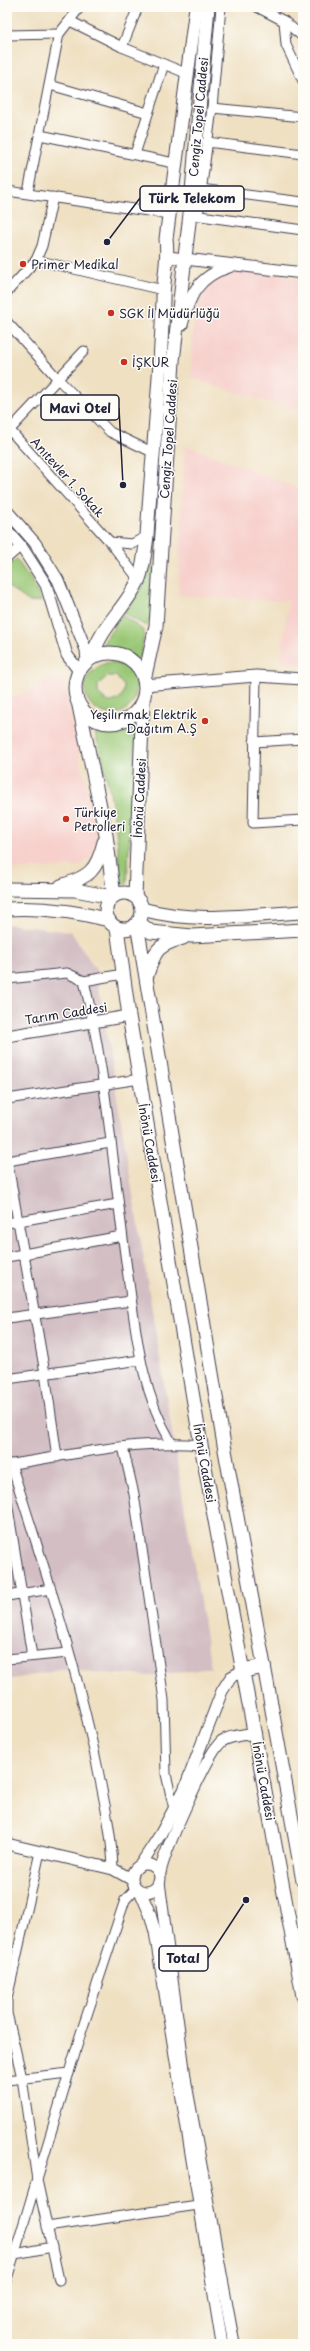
<svg xmlns="http://www.w3.org/2000/svg" width="310" height="2351" viewBox="0 0 310 2351" font-family="'Playpen Sans',sans-serif">
<style>
.built{fill:#f7d0cc}
.industrial{fill:#d2bec3}
.green{fill:#9ac774;stroke:#5e7458;fill-rule:evenodd}
.lines{fill:none;stroke-linecap:round;stroke-linejoin:round}
.minor-casing{stroke:#413e4f;stroke-width:11}
.tertiary-casing{stroke:#413e4f;stroke-width:13}
.secondary-casing{stroke:#413e4f;stroke-width:15}
.primary-casing{stroke:#413e4f;stroke-width:16}
.minor{stroke:#fff;stroke-width:9}
.tertiary{stroke:#fff;stroke-width:11}
.secondary{stroke:#fff;stroke-width:13}
.primary{stroke:#fff;stroke-width:14}
.poi-dot{fill:#c8321e;stroke:#fdfcf7;stroke-width:1.5}
.labels{text-anchor:middle;dominant-baseline:central;stroke-width:3;stroke-linejoin:round;paint-order:stroke}
.street-label{font-size:12px;fill:#22223b;stroke:#fdfcf7}
.poi-label{font-size:12px;fill:#22223b;stroke:#fdfcf7;text-anchor:start}
.leader{fill:none;stroke:#22223b;stroke-width:1.5}
.callout-dot{fill:#22223b;stroke:#fdfcf7;stroke-width:1.5}
.callout{fill:#fdfcf7;stroke:#22223b;stroke-width:1.5}
.callout-label{font-size:13px;text-anchor:middle;font-weight:bold;fill:#22223b}
</style>
<rect width="100%" height="100%" fill="#fdfcf7"/>
<filter id="ink" filterUnits="userSpaceOnUse"><feTurbulence type="fractalNoise" baseFrequency=".025" numOctaves="2"/><feDisplacementMap in="SourceGraphic" scale="8" xChannelSelector="R" yChannelSelector="G"/><feConvolveMatrix kernelMatrix="1 2 1 2 8 2 1 2 1" color-interpolation-filters="sRGB"/></filter>
<filter id="wash" filterUnits="userSpaceOnUse"><feTurbulence type="fractalNoise" baseFrequency=".012" numOctaves="4" result="noise"/><feDisplacementMap in="SourceGraphic" scale="16" xChannelSelector="R" yChannelSelector="G"/><feGaussianBlur stdDeviation="0.9" result="paint"/><feColorMatrix in="noise" values="0 0 0 0 0 0 0 0 0 0 0 0 0 0 0 0 0 1.4 0 .05"/><feComposite in="paint" operator="in"/></filter>
<g filter="url(#wash)">
<rect width="100%" height="100%" fill="#efe0c2"/>
<g class="built">
<path d="M239,269l64,10v134l-112,-35 3,-63 4,-11 14,-20 10,-8z"/>
<path d="M185,445l118,45v176l-22,-5 7,-60 -110,-6z"/>
<path d="M62,676l35,162 -2,10 -5,10 -11,8 -72,4v-169z"/>
</g>
<path class="industrial" d="M7,924l64,8 25,38 115,698 -61,8 -90,-6 -53,10z"/>
<g class="green">
<path d="M16,559l15,21 10,21 -11,1 -23,-16v-18z"/>
<path d="M152,566l3,1 -3,50 -6,9 -23,-13 20,-27z"/>
<path d="M122,615l22,16 -3,31 -15,-9 -24,-8z"/>
<path d="M110,662c42,5 29,60 -5,51 -8,-2 -14,-7 -18,-15 -7,-18 6,-32 23,-36zM108,676h8l8,10c0,11 -6,16 -16,16l-10,-9v-9z"/>
<path d="M136,720l-9,164h-7c-1,-58 -12,-107 -28,-162 17,4 28,4 44,-2z"/>
</g>
</g>
<g filter="url(#ink)">
<g class="lines">
<defs>
<g id="minor">
<path d="M257,7l27,14 19,16"/>
<path d="M70,21l52,26 66,27"/>
<path d="M284,21l2,24 17,36"/>
<path d="M7,35l52,-1"/>
<path d="M122,47l16,-40"/>
<path d="M50,85l98,28"/>
<path d="M212,108l91,9"/>
<path d="M40,135l134,28"/>
<path d="M207,142l96,12"/>
<path d="M135,154l29,-90"/>
<path d="M200,189l103,13"/>
<path d="M7,191l162,23"/>
<path d="M28,192l31,-158 21,-27"/>
<path d="M193,215l110,15"/>
<path d="M198,216l14,-108 9,-101"/>
<path d="M36,260l127,30"/>
<path d="M7,292l29,-32 6,-14 11,-49"/>
<path d="M7,322l51,57 52,53 42,20"/>
<path d="M7,427l103,115 29,38"/>
<path d="M7,433l77,-82"/>
<path d="M110,542l22,2 15,-8"/>
<path d="M7,558l14,-12"/>
<path d="M256,676l-3,147 50,-3"/>
<path d="M254,742l49,-3"/>
<path d="M7,979l60,-6 17,8c24,99 30,201 45,302 8,57 13,109 42,159"/>
<path d="M84,981l39,-7"/>
<path d="M7,1099l133,-20"/>
<path d="M7,1159l38,214 12,84"/>
<path d="M7,1161l103,-18"/>
<path d="M7,1223l111,-19"/>
<path d="M7,1257l115,-21"/>
<path d="M7,1318l124,-17"/>
<path d="M7,1379l133,-19"/>
<path d="M123,1447l11,47 30,206 2,74 8,35"/>
<path d="M11,1464c32,99 65,199 86,301 7,35 15,69 16,104"/>
<path d="M7,1465c64,-10 130,-26 194,-20"/>
<path d="M7,1502l25,154"/>
<path d="M7,1596l44,-7"/>
<path d="M7,1659l61,-6"/>
<path d="M40,1852l-33,147v14l15,65 15,102 22,100"/>
<path d="M7,2080l62,-7"/>
<path d="M47,2227l151,-22"/>
<path d="M15,2254l37,-7"/>
<path d="M7,2279l73,-243 45,-136 11,-12"/>
</g>
<g id="tertiary">
<path d="M168,257l135,16"/>
<path d="M182,325c7,-29 16,-49 47,-58"/>
<path d="M7,511l28,32 23,37 28,70 1,12"/>
<path d="M7,530l14,16 25,39 21,70 12,16"/>
<path d="M144,685l112,-9 47,3"/>
<path d="M7,1036l122,-20"/>
<path d="M7,1844l106,25 18,10"/>
<circle cx="146" cy="1878" r="14"/>
<path d="M141,1864l19,-29 24,-45 38,-99 9,-14 13,-7"/>
<path d="M160,1873c4,-21 47,-120 62,-132 9,-6 23,-6 33,-8"/>
<path d="M159,1882l27,202 48,260"/>
<path d="M140,1891l10,23 5,18 67,412"/>
</g>
<g id="secondary">
<circle cx="110" cy="688" r="35"/>
<path d="M92,658c7,-30 35,-51 47,-79 5,-13 6,-29 8,-43 5,-79 14,-158 16,-237 0,-21 6,-38 3,-60l30,-232"/>
<path d="M144,680l12,-54 17,-265 17,-147 18,-207"/>
<path d="M79,706l27,129 8,61"/>
<path d="M61,886c28,-9 36,-15 43,-44"/>
<path d="M7,889l68,1 37,7"/>
<circle cx="124" cy="911" r="18"/>
<path d="M135,896l8,-196"/>
<path d="M7,909c35,-2 67,2 102,11"/>
<path d="M142,909c53,15 107,6 161,3"/>
<path d="M138,922l13,10 41,4 111,-6"/>
<path d="M137,924l86,515 80,442"/>
<path d="M117,928l12,88 72,429 102,551"/>
<path d="M147,975c8,-25 10,-30 36,-37"/>
</g>
<path id="primary" d="M244,1670l20,-3"/>
</defs>
<use href="#minor" class="minor-casing"/>
<use href="#tertiary" class="tertiary-casing"/>
<use href="#secondary" class="secondary-casing"/>
<use href="#primary" class="primary-casing"/>
<use href="#minor" class="minor"/>
<use href="#tertiary" class="tertiary"/>
<use href="#secondary" class="secondary"/>
<use href="#primary" class="primary"/>
</g>
</g>
<g class="poi-dot">
<circle cx="23" cy="264" r="4"/>
<circle cx="111" cy="313" r="4"/>
<circle cx="124" cy="362" r="4"/>
<circle cx="205" cy="721" r="4"/>
<circle cx="66" cy="819" r="4"/>
</g>
<g class="labels">
<g class="street-label">
<text transform="translate(198 117) rotate(-85)">Cengiz Topel Caddesi</text>
<text transform="translate(168 439) rotate(-86)">Cengiz Topel Caddesi</text>
<text transform="translate(68 477) rotate(48)">Anıtevler 1. Sokak</text>
<text transform="translate(139 798) rotate(-87)">İnönü Caddesi</text>
<text transform="translate(66 1013) rotate(-9)">Tarım Caddesi</text>
<text transform="translate(150 1143) rotate(80)">İnönü Caddesi</text>
<text transform="translate(205 1463) rotate(80)">İnönü Caddesi</text>
<text transform="translate(264 1781) rotate(80)">İnönü Caddesi</text>
</g>
<g class="poi-label">
<text x="31" y="264">Primer Medikal</text>
<text x="119" y="313">SGK İl Müdürlüğü</text>
<text x="132" y="362">İŞKUR</text>
<text x="197" y="714" text-anchor="end">Yeşilırmak Elektrik<tspan x="197" dy="14">Dağıtım A.Ş</tspan></text>
<text x="74" y="812">Türkiye<tspan x="74" dy="14">Petrolleri</tspan></text>
</g>
</g>
<path class="leader" d="M107 242L140 198M123 485L119 408M246 1900L208 1958"/>
<g class="callout-dot">
<circle cx="107" cy="242" r="4"/>
<circle cx="123" cy="485" r="4"/>
<circle cx="246" cy="1900" r="4"/>
</g>
<g class="callout">
<rect x="140" y="186" width="104" height="25" rx="4"/>
<rect x="41" y="395" width="78" height="25" rx="4"/>
<rect x="159" y="1946" width="49" height="25" rx="4"/>
</g>
<g class="callout-label">
<text x="192" y="203">Türk Telekom</text>
<text x="80" y="413">Mavi Otel</text>
<text x="183" y="1963">Total</text>
</g>
<rect width="310" height="2351" fill="none" stroke="#fdfcf7" stroke-width="24"/>
</svg>
